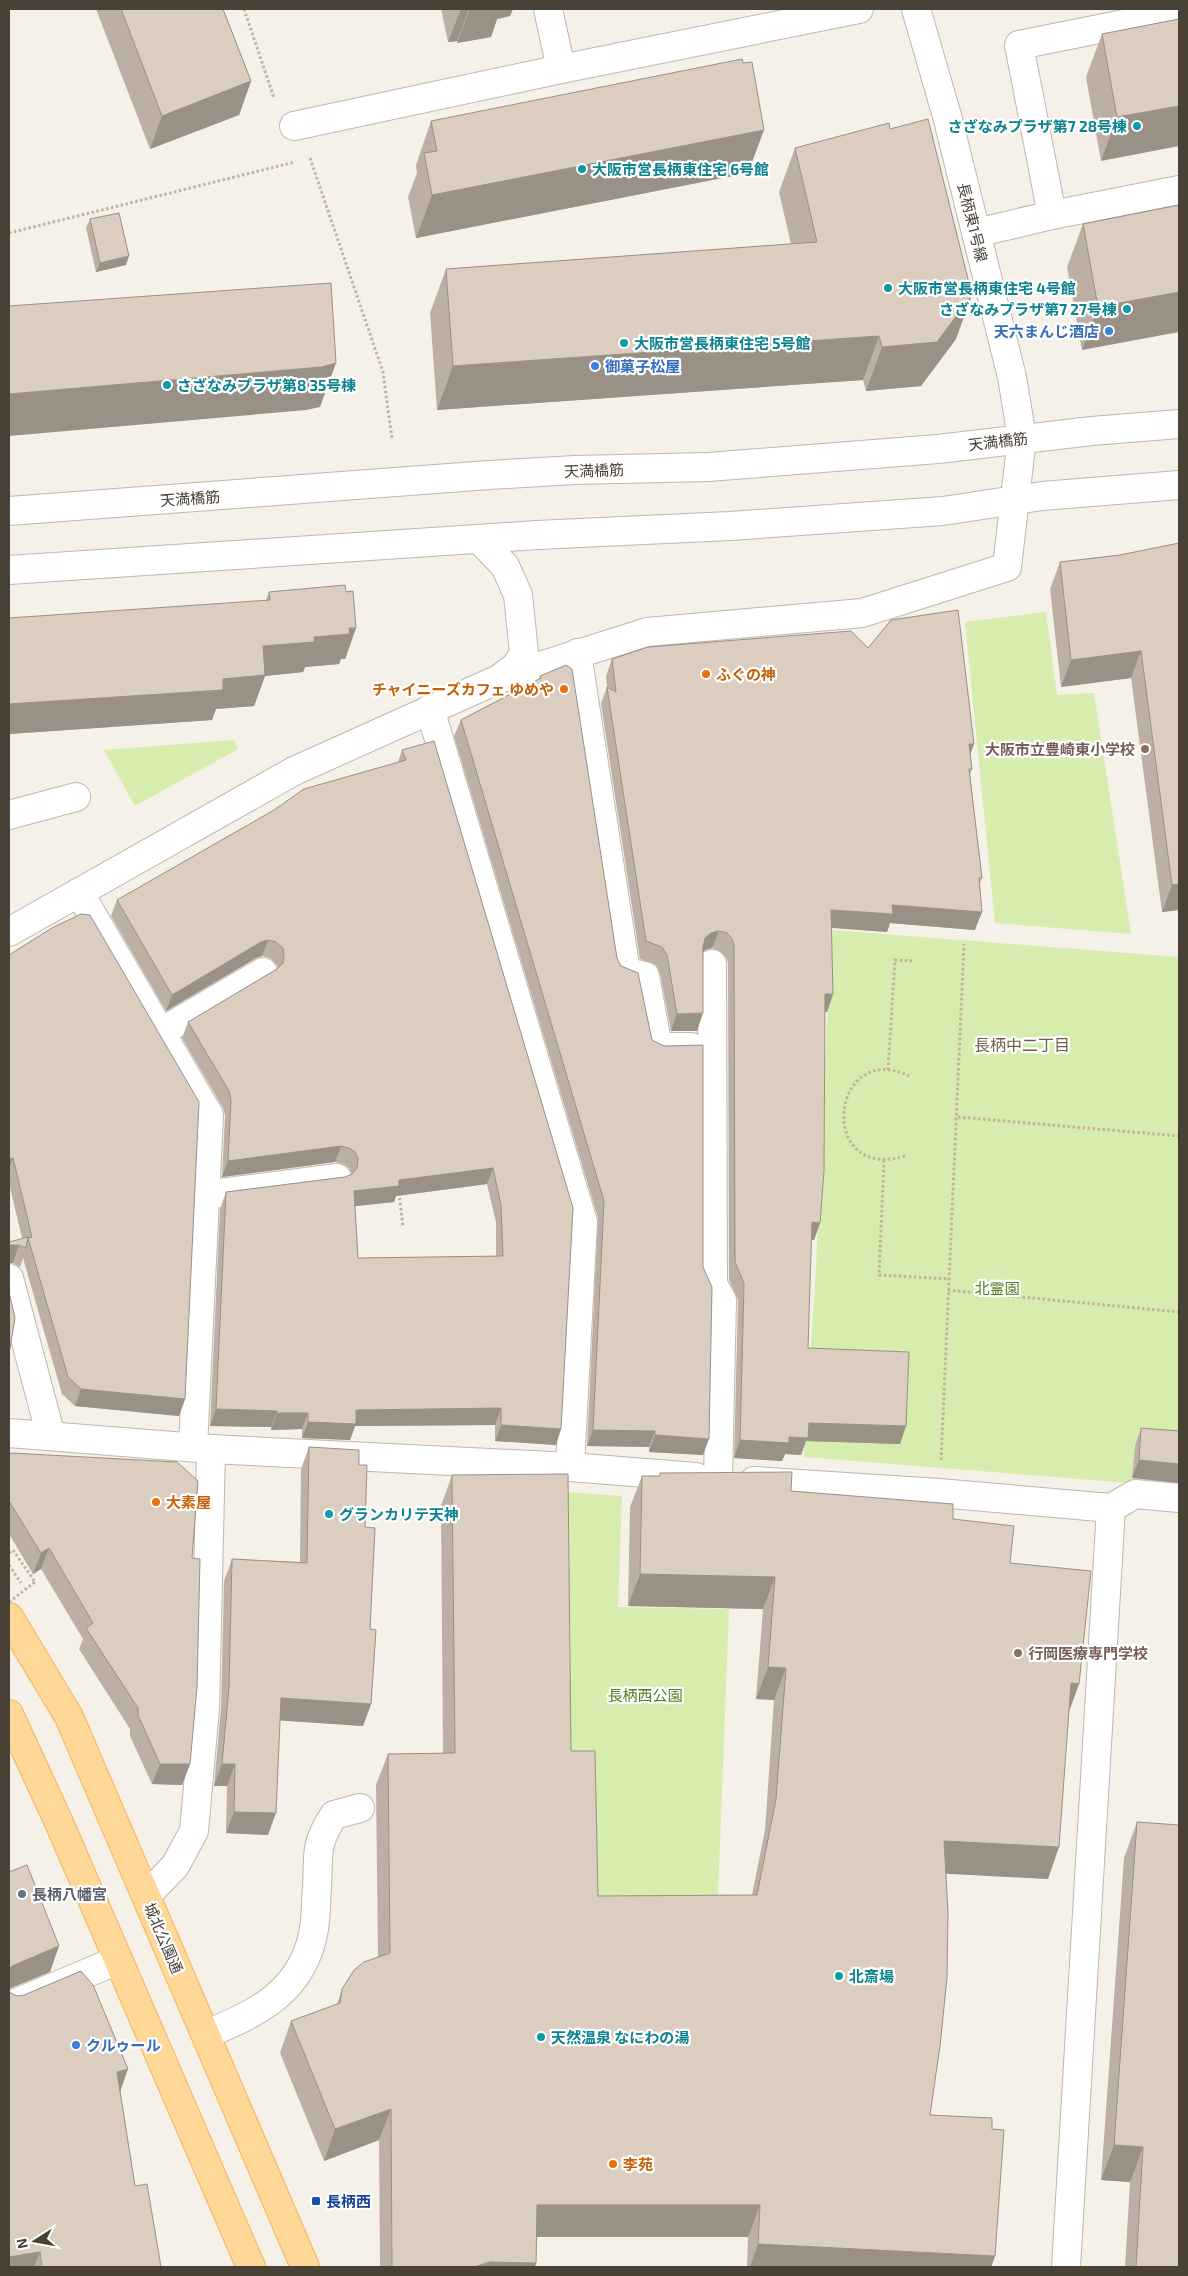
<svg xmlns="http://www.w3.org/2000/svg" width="1188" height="2276" viewBox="0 0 1188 2276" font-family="'Exo 2','Noto Sans JP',sans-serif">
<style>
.green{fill:#d6edad}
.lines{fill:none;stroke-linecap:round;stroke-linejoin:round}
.minor-casing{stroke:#c2b7a9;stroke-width:30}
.major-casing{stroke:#efb55c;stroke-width:30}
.path{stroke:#c5b199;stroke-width:3;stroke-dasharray:2.5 2.5;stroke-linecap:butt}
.minor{stroke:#fff;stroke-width:28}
.major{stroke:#ffd797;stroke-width:28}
.path-bridge{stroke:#c5b199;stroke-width:3;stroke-dasharray:2.5 2.5;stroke-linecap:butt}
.wall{fill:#bcb0a4;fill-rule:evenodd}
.shaded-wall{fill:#999086}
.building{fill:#dbcdbf;stroke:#999086;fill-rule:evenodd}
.culture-dot{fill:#0f9aa8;stroke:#fff;stroke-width:2}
.shop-dot{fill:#3f7fe0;stroke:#fff;stroke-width:2}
.food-dot{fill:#e8710a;stroke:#fff;stroke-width:2}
.education-dot{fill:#8d6e63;stroke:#fff;stroke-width:2}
.worship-dot{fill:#6b7280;stroke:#fff;stroke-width:2}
.transit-dot{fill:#1a4fb4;stroke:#fff;stroke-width:2}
.labels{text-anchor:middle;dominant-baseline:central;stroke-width:4.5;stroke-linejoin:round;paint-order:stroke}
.culture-label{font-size:15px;font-weight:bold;fill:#0d838f;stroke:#fff;text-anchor:start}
.street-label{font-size:15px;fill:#494036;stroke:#fff}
.shop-label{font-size:15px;font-weight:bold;fill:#366cbe;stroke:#fff;text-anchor:start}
.food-label{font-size:15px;font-weight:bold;fill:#c56008;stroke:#fff;text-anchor:start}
.education-label{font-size:15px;font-weight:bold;fill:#785e54;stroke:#fff;text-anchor:end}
.park-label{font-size:15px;fill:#508123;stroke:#fff}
.worship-label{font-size:15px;font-weight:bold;fill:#5b616d;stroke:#fff;text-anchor:start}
.transit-label{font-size:15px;font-weight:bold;fill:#164399;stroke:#fff;text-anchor:start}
.neighbourhood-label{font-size:16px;fill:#6d5d4c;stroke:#fff}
</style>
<rect width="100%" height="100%" fill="#f5f0e8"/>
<g class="green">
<path d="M1046,612l11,83 37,-2 37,241 -136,-11 -30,-301z"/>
<path d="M234,740l4,9 -103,57 -31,-56z"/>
<path d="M831,930l348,27v530l-375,-30 12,-188z"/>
<path d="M563,1492l59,4 -4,111 111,2 -12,313 -128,3 -25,-144z"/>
</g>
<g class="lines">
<defs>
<g id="minor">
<path d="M548,9l13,60"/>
<path d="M294,126l267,-57 298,-60"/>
<path d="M1052,215l-33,-170 160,-32"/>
<path d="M976,233l76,-18 127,-25"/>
<path d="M9,511l480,-36 86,-5 133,-3 230,-18 154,-18 87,-7"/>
<path d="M9,570l528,-35 193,-9 213,-15 99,-15 137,-11"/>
<path d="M577,653l49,319 19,4 13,71h33"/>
<path d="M499,679l148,-47 215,-19 145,-46 15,-129 -10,-61 -65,-261 -31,-107"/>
<path d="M430,709l153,513 -13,245"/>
<path d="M9,815l67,-18"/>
<path d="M79,892l130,223 -16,332"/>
<path d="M9,932l285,-161 205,-92 17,-13 8,-13 -6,-58 -13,-29 -25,-26"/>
<path d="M712,964l1,320 9,16 -4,179"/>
<path d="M161,1032l102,-60"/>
<path d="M204,1195l133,-17"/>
<path d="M9,1278l42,158"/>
<path d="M9,1433l202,16 359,18 126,10"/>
<path d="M754,1481l185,12 172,15 24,-14 44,4"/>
<path d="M146,1896l29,-30 19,-35 11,-122 6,-260"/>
<path d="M9,2006l109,-46"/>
<path d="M206,2034c52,-20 98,-44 108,-105 2,-14 2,-28 3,-42 2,-34 -3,-41 17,-72l26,-7"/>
<path d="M1066,2267l45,-759"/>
</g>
<g id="major">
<path d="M9,1617l60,100 236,550"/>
<path d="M9,1714l51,111 191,442"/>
</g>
</defs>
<use href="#minor" class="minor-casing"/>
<use href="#major" class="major-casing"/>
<g class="path">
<path d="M244,9l30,89"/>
<path d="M310,158l73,214 9,67"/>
<path d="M9,233l286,-71"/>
<path d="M888,1070l7,-110 18,1"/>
<path d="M958,1117l221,19"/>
<path d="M905,1156c-89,27 -75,-118 4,-80"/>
<path d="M884,1160l-5,115 71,4"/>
<path d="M399,1193l4,34"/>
<path d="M948,1290l231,22"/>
<path d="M941,1460l23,-516"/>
<path d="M9,1553l4,-3 22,32"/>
<path d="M9,1565l12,18"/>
</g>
<use href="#minor" class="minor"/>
<use href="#major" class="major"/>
<path class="path-bridge" d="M9,1602l26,-20"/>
</g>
<g class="wall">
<path d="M96,9h127l28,72 -12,34 -89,34z"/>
<path d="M441,9h72l-3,7 -13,3 -6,18 -34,6v-2l-9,1z"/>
<path d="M1179,19l-78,142 -15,-84 16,-43z"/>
<path d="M431,121l317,52 -332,65 -8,-41 9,-24 -1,-8z"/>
<path d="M890,129l66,210 -35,47 -55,5 -3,-11 -426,30 -7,-97 16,-44 345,-25 -12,-52 16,-44z"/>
<path d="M1179,205l-97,145 -15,-83 16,-43z"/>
<path d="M90,219l36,46 -30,7 -10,-44z"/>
<path d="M1179,543v367l-17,2 -31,-234 -70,9 -11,-98 10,-27 60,-7z"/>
<path d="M269,592h77l10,36 -11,31h-4l-2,5 -34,3 -2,5 -38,4 -11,30 -38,3 -4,11 -203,14 257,-134z"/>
<path d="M612,659l358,97 2,13 -2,6 12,103 -2,5 -5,47 -85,-7 -3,9 -56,-4 2,66 -6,18h-2l-5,211 -6,17h-3l-3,108 98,78 -6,18 -94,-3 -5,14 -16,-1 -3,7 -48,-3 4,-158 -9,-20 -1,-317 -2,-6 -6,-6 -8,-3 -7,2 -2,2 -6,79h-26l-11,-58 -4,-8 -16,-6 -39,-255 6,-17 -1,-11z"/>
<path d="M540,676l77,282 86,497 -54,-3v-5l-62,-1 11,-228 -144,-482 7,-16 78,-41z"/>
<path d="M434,741l122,704 -61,-4v-16l-140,1 -5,14 -48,-2v-9l-31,1v-3l-61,-1 10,-217 6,-17 119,-15 7,-3 -3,-6 -6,-4 -8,-2 -113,15 3,-61 -2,-8 -41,-70 6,-16 90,-54 -1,-3 -7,-7 -8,-2 -6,2 -90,53 -55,-95 6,-16 281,-138 4,-12zM487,1184l9,38v34l-138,2 -3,-52 39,-4 2,-6z"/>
<path d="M9,955l176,444 -6,17 -104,-10 -13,-12 -39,-136 -3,9 -7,-4h-4l13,-25 -13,-55z"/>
<path d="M1141,1428l38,3 -47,47 3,-32z"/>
<path d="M309,1447l50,18 6,62 5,102 1,75 -8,22 -83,-6 -12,115 -42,-2 1,-47h-13l7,-77 3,-128 8,-22 68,3 1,-93z"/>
<path d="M9,1456l183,102 -2,206 -8,21 -30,-1 -22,-48v-7l-51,-80 4,-10 -42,-70 -8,5 -24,-40z"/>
<path d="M660,1473l131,18 162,28 57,44 69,121 -10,28 -21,167 -102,-6 -16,242 62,14 3,127 -4,11h-244l1,-30h-211l-1,26 -1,4h-155l-1,-127 -55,21 -44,-108 11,-32 46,-17 5,-15 36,-32 -2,-172 12,-31 55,-1 -2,-247 11,-31 119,276 27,145 154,-1 13,-65 9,-130 -18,-1 7,-90 -135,-3 2,-99 12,-31h17z"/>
<path d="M1137,1822l42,445h-54l5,-85 -29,-2 23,-322z"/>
<path d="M120,2092l15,94 26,81h-152z"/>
</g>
<g class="shaded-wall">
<path d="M461,9h8l-12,32 -9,1z"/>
<path d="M470,9h43l-3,7 -13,3 -6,18 -34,6z"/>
<path d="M251,81l-12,34 -89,34 12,-33z"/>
<path d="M1179,106v40l-78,15 16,-44z"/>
<path d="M764,130l-16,43 -332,65 16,-43z"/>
<path d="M129,256l-3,9 -30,7 4,-9z"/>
<path d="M1179,292v40l-97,18 16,-43z"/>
<path d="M972,295l-16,44 -35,47 -55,5 16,-44z"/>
<path d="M879,336l-16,44 -426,30 16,-44z"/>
<path d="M336,363l-16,44 -14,3 -297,26v-42z"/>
<path d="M349,628h7l-11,31h-4l-2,5 -34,3 -2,5 -38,4 -11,30 -38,3 -4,11 -203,14v-30l214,-25 40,-33 51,-9z"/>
<path d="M1141,651l-10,27 -70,9 10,-27z"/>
<path d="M969,744h5l-6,17z"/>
<path d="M1179,884v26l-17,2 10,-27z"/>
<path d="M892,905l90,7 -7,18 -85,-7 -3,9 -63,-5 7,-17z"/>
<path d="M719,931l-7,17 -7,2 -6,6 6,-18 6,-5z"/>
<path d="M268,940l-6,16 -6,2 -90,53 6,-16 89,-53z"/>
<path d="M825,994h8l-6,18h-8z"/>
<path d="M703,1013l-6,18h-26l6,-17z"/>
<path d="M341,1146l-6,16 -113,15 6,-16z"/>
<path d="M13,1158l-4,10v-9z"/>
<path d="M493,1168l-6,16 -91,12 -2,6 -46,5 6,-16 45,-11z"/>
<path d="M812,1222l8,1 -6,17h-9z"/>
<path d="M11,1245h8l-6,18h-4v-17z"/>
<path d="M81,1389l104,10 -6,17 -104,-10z"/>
<path d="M501,1408l-6,17 -140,1 -5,14 -48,-2 6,-16 48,-12z"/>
<path d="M216,1409l61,2 -6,16 -61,-1z"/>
<path d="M277,1413h31l-6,16 -31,1z"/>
<path d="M809,1423l97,3 -6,18 -94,-3 -5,14 -16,-1 -3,7 -48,-3 6,-18z"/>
<path d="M501,1425l60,4 -5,16 -61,-4z"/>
<path d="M593,1430l62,1 -6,16 -62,-1z"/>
<path d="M655,1435l54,4 -6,16 -54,-3z"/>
<path d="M1139,1460l40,4v19l-47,-5z"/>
<path d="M49,1548l-8,21 -8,5 8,-21z"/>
<path d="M640,1574l135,3 -12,32 -135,-3z"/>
<path d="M768,1667l18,1 -12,32 -18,-1z"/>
<path d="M1071,1683l8,1 -12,32z"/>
<path d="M281,1698l90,6 -8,22 -90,-6z"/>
<path d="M160,1764h30l-8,21 -30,-1z"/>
<path d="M222,1764h13l-8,22h-13z"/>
<path d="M234,1812l42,1 -8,22 -42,-2z"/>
<path d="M944,1841l115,6 -11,32 -116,-6z"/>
<path d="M59,1946l-9,26 -41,17v-20l3,-3z"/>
<path d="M128,2069l-9,26 -2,-23z"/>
<path d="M391,2109l-12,31 -55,21 11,-32z"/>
<path d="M1114,2145l29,2 -13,35 -29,-2z"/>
<path d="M537,2205h223l-12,32h-222z"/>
<path d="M758,2244l237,12 -4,11h-241z"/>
<path d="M40,2252l-6,15h-25v-10z"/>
<path d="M490,2262l46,1 -1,4h-61z"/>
</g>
<g class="building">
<path d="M121,9h102l28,72 -89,35z"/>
<path d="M1179,19v87l-62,11 -15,-83z"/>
<path d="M742,59l1,4 9,-1 12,68 -332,65 -8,-42 13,-2 -6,-30z"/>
<path d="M928,119l44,176 -35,47 -55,5 -3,-11 -426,30 -7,-97 371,-27 -22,-94 94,-25 1,6z"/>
<path d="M1179,205v87l-81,15 -15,-83z"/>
<path d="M119,213l10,43 -29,7 -10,-44z"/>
<path d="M331,283l5,80 -14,4 -313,27v-88z"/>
<path d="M1179,543v341l-7,1 -31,-234 -70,9 -11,-98 60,-7z"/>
<path d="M345,585l1,7 7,-1 3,37h-7l1,6 -36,3v5l-51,4 2,29 -42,4v11l-214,14v-86l261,-18 -1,-8z"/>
<path d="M958,610l16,134h-5l3,25h-3l13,109h-3l3,34 -90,-7 1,9 -62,-4 2,84h-8l-1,177 -4,52 -8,-1 -4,126 101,4 -3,74 -97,-3 -1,15 -19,-1v6l-49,-3 4,-157 -9,-21 -1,-316 -2,-7 -5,-6 -8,-2 -8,2 -6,5 -2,9v66l-26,1 -10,-59 -5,-8 -16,-6 -39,-254 9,5 -4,-33 36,-12 203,-16 17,17 23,-28z"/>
<path d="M566,665l6,4 45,289 4,8 17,7 14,67 12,6 39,-1v222l9,20 -3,152 -54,-4v-4l-62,-1 11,-229 -143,-481 80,-42 -1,-2z"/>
<path d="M434,741l139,467 -12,221 -60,-4v-17l-145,2v14l-48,-2v-9h-31v-2l-61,-2 10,-217 119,-15 7,-3 5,-6 1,-9 -3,-7 -6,-4 -8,-2 -113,15 3,-61 -2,-9 -41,-69 89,-53 6,-6 1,-8 -1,-7 -7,-6 -8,-2 -7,2 -89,53 -55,-95 157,-90 30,-21 102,-29 -4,-10zM493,1168l8,37 2,51 -145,2 -4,-67 45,-5v-6z"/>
<path d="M81,914l9,1 109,187 -14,297 -104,-10 -13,-12 -40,-139 4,-1 -19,-79 -4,1v-204l43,-27z"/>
<path d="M28,1237l-2,11 -7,-3h-8l-2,1v-4z"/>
<path d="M9,1292l6,26 -6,36z"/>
<path d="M1141,1428l38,3v33l-40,-4z"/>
<path d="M309,1447l50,3v15h8l-2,62 10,1 -5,101 6,1 -5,74 -90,-6 -5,115 -42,-1 1,-48h-13l7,-77 3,-128 75,4z"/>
<path d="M11,1453l166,9 21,19 -6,77 8,1 -3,128 -7,77h-30l-22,-49v-7l-52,-80 7,-5 -44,-75 -8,5 -32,-52v-45z"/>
<path d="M792,1472l-1,19 162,13v15l61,7 -4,37 81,8 -12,113 -8,-1 -12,164 -115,-6 4,70 -1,67 -7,68 -10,69 62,3v11l12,1 -9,126 -237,-12 2,-39h-223l-1,58 -46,-1 -16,5h-82l-1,-158 -56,20 -44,-108 49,-18 2,-14 12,-19 10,-8 26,-9 -2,-199 67,-1 -3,-278 116,-1 3,277h24l3,145 159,-1 19,-96 10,-131 -18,-1 7,-90 -135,-3 2,-98h18v-3z"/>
<path d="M1137,1822l42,3v442h-43l7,-120 -29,-2z"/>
<path d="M27,1865l32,81 -47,20 -3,3v-97z"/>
<path d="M81,1971l12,14 35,84 -11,3 18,114 12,-2 14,83h-119l-2,-15 -31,5v-265l8,4 7,-1z"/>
</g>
<g class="culture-dot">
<circle cx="1137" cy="126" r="5"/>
<circle cx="582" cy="169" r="5"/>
<circle cx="888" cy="288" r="5"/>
<circle cx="1127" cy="309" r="5"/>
<circle cx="624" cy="343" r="5"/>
<circle cx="167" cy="385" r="5"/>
<circle cx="329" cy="1514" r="5"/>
<circle cx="839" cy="1976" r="5"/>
<circle cx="541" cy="2037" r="5"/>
</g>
<g class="shop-dot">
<circle cx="1109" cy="331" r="5"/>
<circle cx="595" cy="366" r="5"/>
<circle cx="76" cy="2045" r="5"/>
</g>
<g class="food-dot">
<circle cx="706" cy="674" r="5"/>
<circle cx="564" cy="689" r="5"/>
<circle cx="156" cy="1502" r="5"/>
<circle cx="613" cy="2164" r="5"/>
</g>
<g class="education-dot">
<circle cx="1145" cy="749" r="5"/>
<circle cx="1018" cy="1653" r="5"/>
</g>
<circle class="worship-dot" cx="22" cy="1894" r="5"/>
<rect class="transit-dot" x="311" y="2196" width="10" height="10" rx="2.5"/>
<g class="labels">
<g class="culture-label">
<text x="1127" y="126" text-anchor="end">さざなみプラザ第7 28号棟</text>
<text x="592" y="169">大阪市営長柄東住宅 6号館</text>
<text x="898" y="288">大阪市営長柄東住宅 4号館</text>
<text x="1117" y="309" text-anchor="end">さざなみプラザ第7 27号棟</text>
<text x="634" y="343">大阪市営長柄東住宅 5号館</text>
<text x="177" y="385">さざなみプラザ第8 35号棟</text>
<text x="339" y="1514">グランカリテ天神</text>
<text x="849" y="1976">北斎場</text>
<text x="551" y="2037">天然温泉 なにわの湯</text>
</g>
<g class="street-label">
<text transform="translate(973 222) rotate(76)">長柄東1号線</text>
<text transform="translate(998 441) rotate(-7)">天満橋筋</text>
<text transform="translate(594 470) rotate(-2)">天満橋筋</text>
<text transform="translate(190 498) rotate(-4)">天満橋筋</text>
<text transform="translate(164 1938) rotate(67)">城北公園通</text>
</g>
<g class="shop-label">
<text x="1099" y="331" text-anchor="end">天六まんじ酒店</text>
<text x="605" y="366">御菓子松屋</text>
<text x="86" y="2045">クルゥール</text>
</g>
<g class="food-label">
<text x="716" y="674">ふぐの神</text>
<text x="554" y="689" text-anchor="end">チャイニーズカフェ ゆめや</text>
<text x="166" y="1502">大素屋</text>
<text x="623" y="2164">李苑</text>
</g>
<g class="education-label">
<text x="1135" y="749">大阪市立豊崎東小学校</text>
<text x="1028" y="1653" text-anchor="start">行岡医療専門学校</text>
</g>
<g class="park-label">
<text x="997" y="1288">北霊園</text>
<text x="645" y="1695">長柄西公園</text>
</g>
<g class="worship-label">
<text x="32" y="1894">長柄八幡宮</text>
</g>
<g class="transit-label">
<text x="326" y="2201">長柄西</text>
</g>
<g class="neighbourhood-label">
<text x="1022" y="1044">長柄中二丁目</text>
</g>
</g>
<rect width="1188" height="2276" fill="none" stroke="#494036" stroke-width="20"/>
<g transform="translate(35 2241) rotate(259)" stroke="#ffffff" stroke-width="4" paint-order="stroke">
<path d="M0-4L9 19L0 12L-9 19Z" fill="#494036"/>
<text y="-8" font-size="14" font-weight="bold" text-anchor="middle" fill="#494036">N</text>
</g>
</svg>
